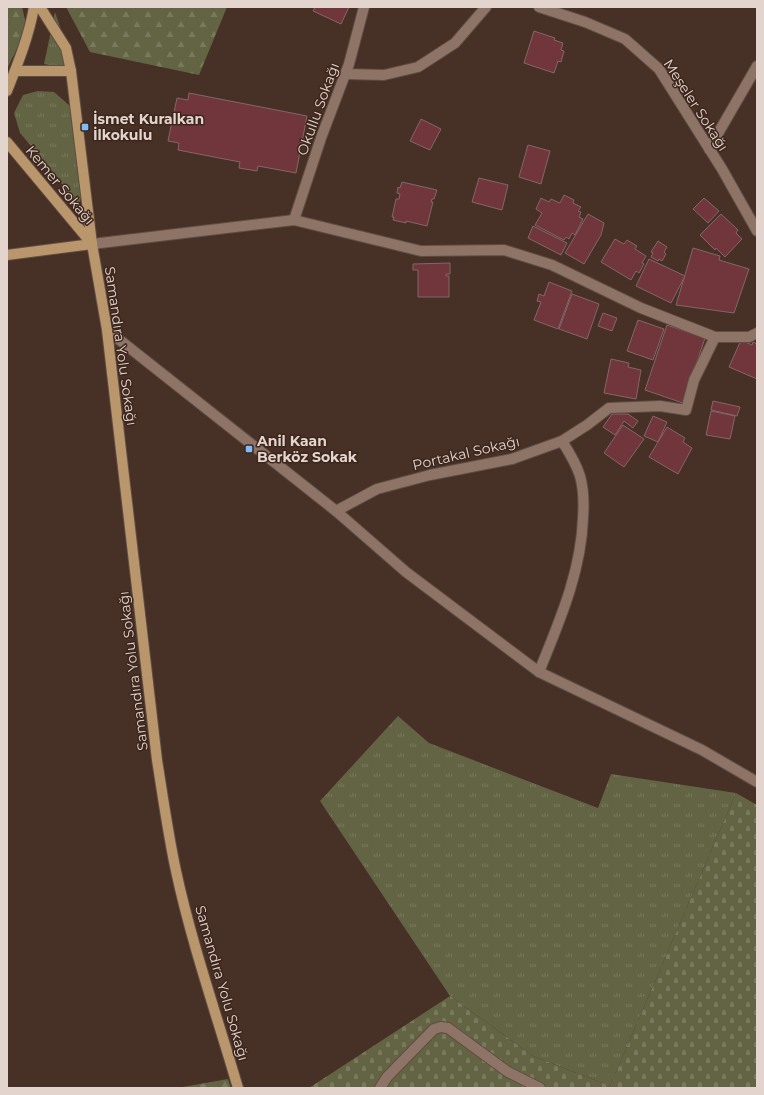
<svg xmlns="http://www.w3.org/2000/svg" width="764" height="1095" viewBox="0 0 764 1095" font-family="Montserrat,sans-serif">
<style>
.grass{fill:url(#grass-tufts)}
.forest{fill:url(#forest-firs)}
.cemetery{fill:url(#cemetery-stones)}
.building{fill:#70363b;stroke:#846668}
.lines{fill:none;stroke-linecap:round;stroke-linejoin:round}
.minor-casing{stroke:#604d43;stroke-width:12}
.major-casing{stroke:#604d43;stroke-width:12}
.minor{stroke:#8e7467;stroke-width:10}
.major{stroke:#b9966c;stroke-width:10}
.poi-dot{fill:#81bcfa;stroke:#3d261c;stroke-width:1.5}
.labels{text-anchor:middle;dominant-baseline:central;stroke-width:3;stroke-linejoin:round;paint-order:stroke}
.street-label{font-size:14px;fill:#e3d4cd;stroke:#3d261c}
.poi-label{font-size:14px;font-weight:bold;fill:#e3d4cd;stroke:#3d261c;text-anchor:start}
</style>
<defs>
<pattern id="grass-tufts" width="24" height="20" patternUnits="userSpaceOnUse"><rect width="24" height="20" fill="#636443"/><path d="M3 7l-1-3M5 7V3M7 7l1-3M15 17l-1-3M17 17v-4M19 17l1-3" fill="none" stroke="#79795d"/></pattern>
<pattern id="forest-firs" width="22" height="20" patternUnits="userSpaceOnUse"><rect width="22" height="20" fill="#636443"/><path d="M5 1l3.5 6h-7zM16 11l3.5 6h-7z" fill="#79795d"/></pattern>
<pattern id="cemetery-stones" width="16" height="16" patternUnits="userSpaceOnUse"><rect width="16" height="16" fill="#636443"/><path d="M2 7V4a2 2 0 0 1 4 0v3zM10 15v-3a2 2 0 0 1 4 0v3z" fill="#79795d"/></pattern>
</defs>
<rect width="100%" height="100%" fill="#473025"/>
<g class="grass">
<path d="M55,12l20,59 -31,-7z"/>
<path d="M38,91l16,1 16,14 12,89 -5,14 -19,-31 -38,-45 -6,-20 9,-18z"/>
<path d="M398,716l31,27 169,65 13,-34 125,19 -126,293 -77,-30 -83,-60 -130,-195z"/>
</g>
<g class="forest">
<path d="M7,7h15l5,21 -20,41z"/>
<path d="M66,7h161l-28,68 -109,-23z"/>
<path d="M228,1079l3,9h-54z"/>
</g>
<path class="cemetery" d="M736,793l21,12v283h-448l141,-92 83,60 77,30z"/>
<g class="building">
<path d="M315,7h34l-8,17 -28,-13z"/>
<path d="M534,31l21,7 -1,2 9,3 -2,7 3,1 -3,11 -3,-1 -4,12 -30,-10z"/>
<path d="M189,93l118,23 -11,57 -38,-7 -1,5 -18,-3 1,-6 -62,-12 1,-7 -11,-2 9,-43 11,2z"/>
<path d="M421,119l20,10 -11,21 -20,-9z"/>
<path d="M528,145l22,6 -9,33 -22,-7z"/>
<path d="M479,178l29,7 -6,25 -30,-8z"/>
<path d="M402,182l35,8 -3,9h-2l-1,3h2l-6,24 -21,-5v2l-13,-3 1,-3h-2l4,-18h3l1,-5 -3,-1 1,-6 2,1z"/>
<path d="M564,195l10,5 -1,3 8,4 -3,4 3,1 -2,5 4,2 -8,16 -3,-2 -3,6 -3,-2 -2,3 -29,-15 7,-12 -6,-4 5,-11 8,4 2,-3 9,4z"/>
<path d="M704,198l15,13 -11,12 -15,-14z"/>
<path d="M588,214l16,9 -3,12 -17,29 -19,-11z"/>
<path d="M721,214l17,16 -2,3 6,6 -17,18 -9,-9 -1,2 -15,-15z"/>
<path d="M533,226l34,17 -6,12 -33,-17z"/>
<path d="M615,239l9,5 3,-4 10,6 -2,3 11,7 -4,7 2,1 -5,9 -3,-2 -5,9 -30,-18z"/>
<path d="M658,241l9,6 -3,5 2,2 -4,7 -3,-2 -1,2 -7,-4 2,-4 -2,-1z"/>
<path d="M693,248l27,8 -1,4 30,9 -15,44 -58,-8z"/>
<path d="M649,259l36,17 -14,27 -35,-17z"/>
<path d="M450,263v11h-4v2h3v21h-31v-27h-5v-6z"/>
<path d="M549,282l23,9 -14,38 -24,-9 7,-18 -4,-1 2,-7 5,2z"/>
<path d="M572,294l27,10 -12,35 -28,-10z"/>
<path d="M603,313l14,5 -5,13 -14,-5z"/>
<path d="M638,320l26,9 -11,31 -26,-9z"/>
<path d="M667,325l38,13 -22,65 -38,-13z"/>
<path d="M741,340l11,5 1,-3 4,2v35l-28,-12z"/>
<path d="M611,359l18,4 -1,4 13,3 -5,29 -32,-6z"/>
<path d="M713,401l27,6 -3,9 -26,-6z"/>
<path d="M711,411l24,5 -5,23 -24,-4z"/>
<path d="M612,414h16l10,7 -5,7 -9,-7 -9,14 -12,-8z"/>
<path d="M653,416l14,6 -9,20 -14,-6z"/>
<path d="M623,425l21,14 -20,28 -20,-14z"/>
<path d="M667,427l18,11 -2,4 9,6 -14,26 -29,-17z"/>
</g>
<g class="lines">
<defs>
<g id="minor">
<path d="M539,7l46,15 40,17 34,30 63,100 35,62"/>
<path d="M345,74l39,1 34,-8 37,-24 31,-36"/>
<path d="M709,149l48,-83"/>
<path d="M294,220l27,-82 28,-74 15,-57"/>
<path d="M92,244l202,-24 127,31 83,-1 48,15 89,43 74,29h34l8,-4"/>
<path d="M107,330l229,181 70,61 133,100 163,78 55,32"/>
<path d="M336,511l41,-22 53,-14 82,-16 50,-18 25,-16 22,-17 51,-2 26,4 8,-30 21,-43"/>
<path d="M539,672c20,-50 42,-99 44,-154 1,-14 1,-28 -3,-42 -4,-13 -11,-24 -18,-35"/>
<path d="M380,1088l7,-11 47,-48 7,-2 7,1 60,44 32,16"/>
</g>
<g id="major">
<path d="M40,7l26,41 5,23 21,173 15,86 50,430c6,37 11,74 19,111 16,74 41,145 62,217"/>
<path d="M15,71h56"/>
<path d="M7,91c11,-28 22,-55 27,-84"/>
<path d="M7,142l85,102"/>
<path d="M7,255l85,-11"/>
</g>
</defs>
<use href="#minor" class="minor-casing"/>
<use href="#major" class="major-casing"/>
<use href="#minor" class="minor"/>
<use href="#major" class="major"/>
</g>
<g class="poi-dot">
<rect x="81" y="123" width="8" height="8" rx="2"/>
<rect x="245" y="445" width="8" height="8" rx="2"/>
</g>
<g class="labels">
<g class="street-label">
<text transform="translate(696 105) rotate(57)">Meşeler Sokağı</text>
<text transform="translate(318 109) rotate(-70)">Okullu Sokağı</text>
<text transform="translate(60 185) rotate(50)">Kemer Sokağı</text>
<text transform="translate(121 346) rotate(82)">Samandıra Yolu Sokağı</text>
<text transform="translate(466 453) rotate(-13)">Portakal Sokağı</text>
<text transform="translate(133 671) rotate(-97)">Samandıra Yolu Sokağı</text>
<text transform="translate(222 983) rotate(74)">Samandıra Yolu Sokağı</text>
</g>
<g class="poi-label">
<text x="93" y="119">İsmet Kuralkan<tspan x="93" dy="16">İlkokulu</tspan></text>
<text x="257" y="441">Anil Kaan<tspan x="257" dy="16">Berköz Sokak</tspan></text>
</g>
</g>
<rect width="764" height="1095" fill="none" stroke="#e3d4cd" stroke-width="16"/>
</svg>
